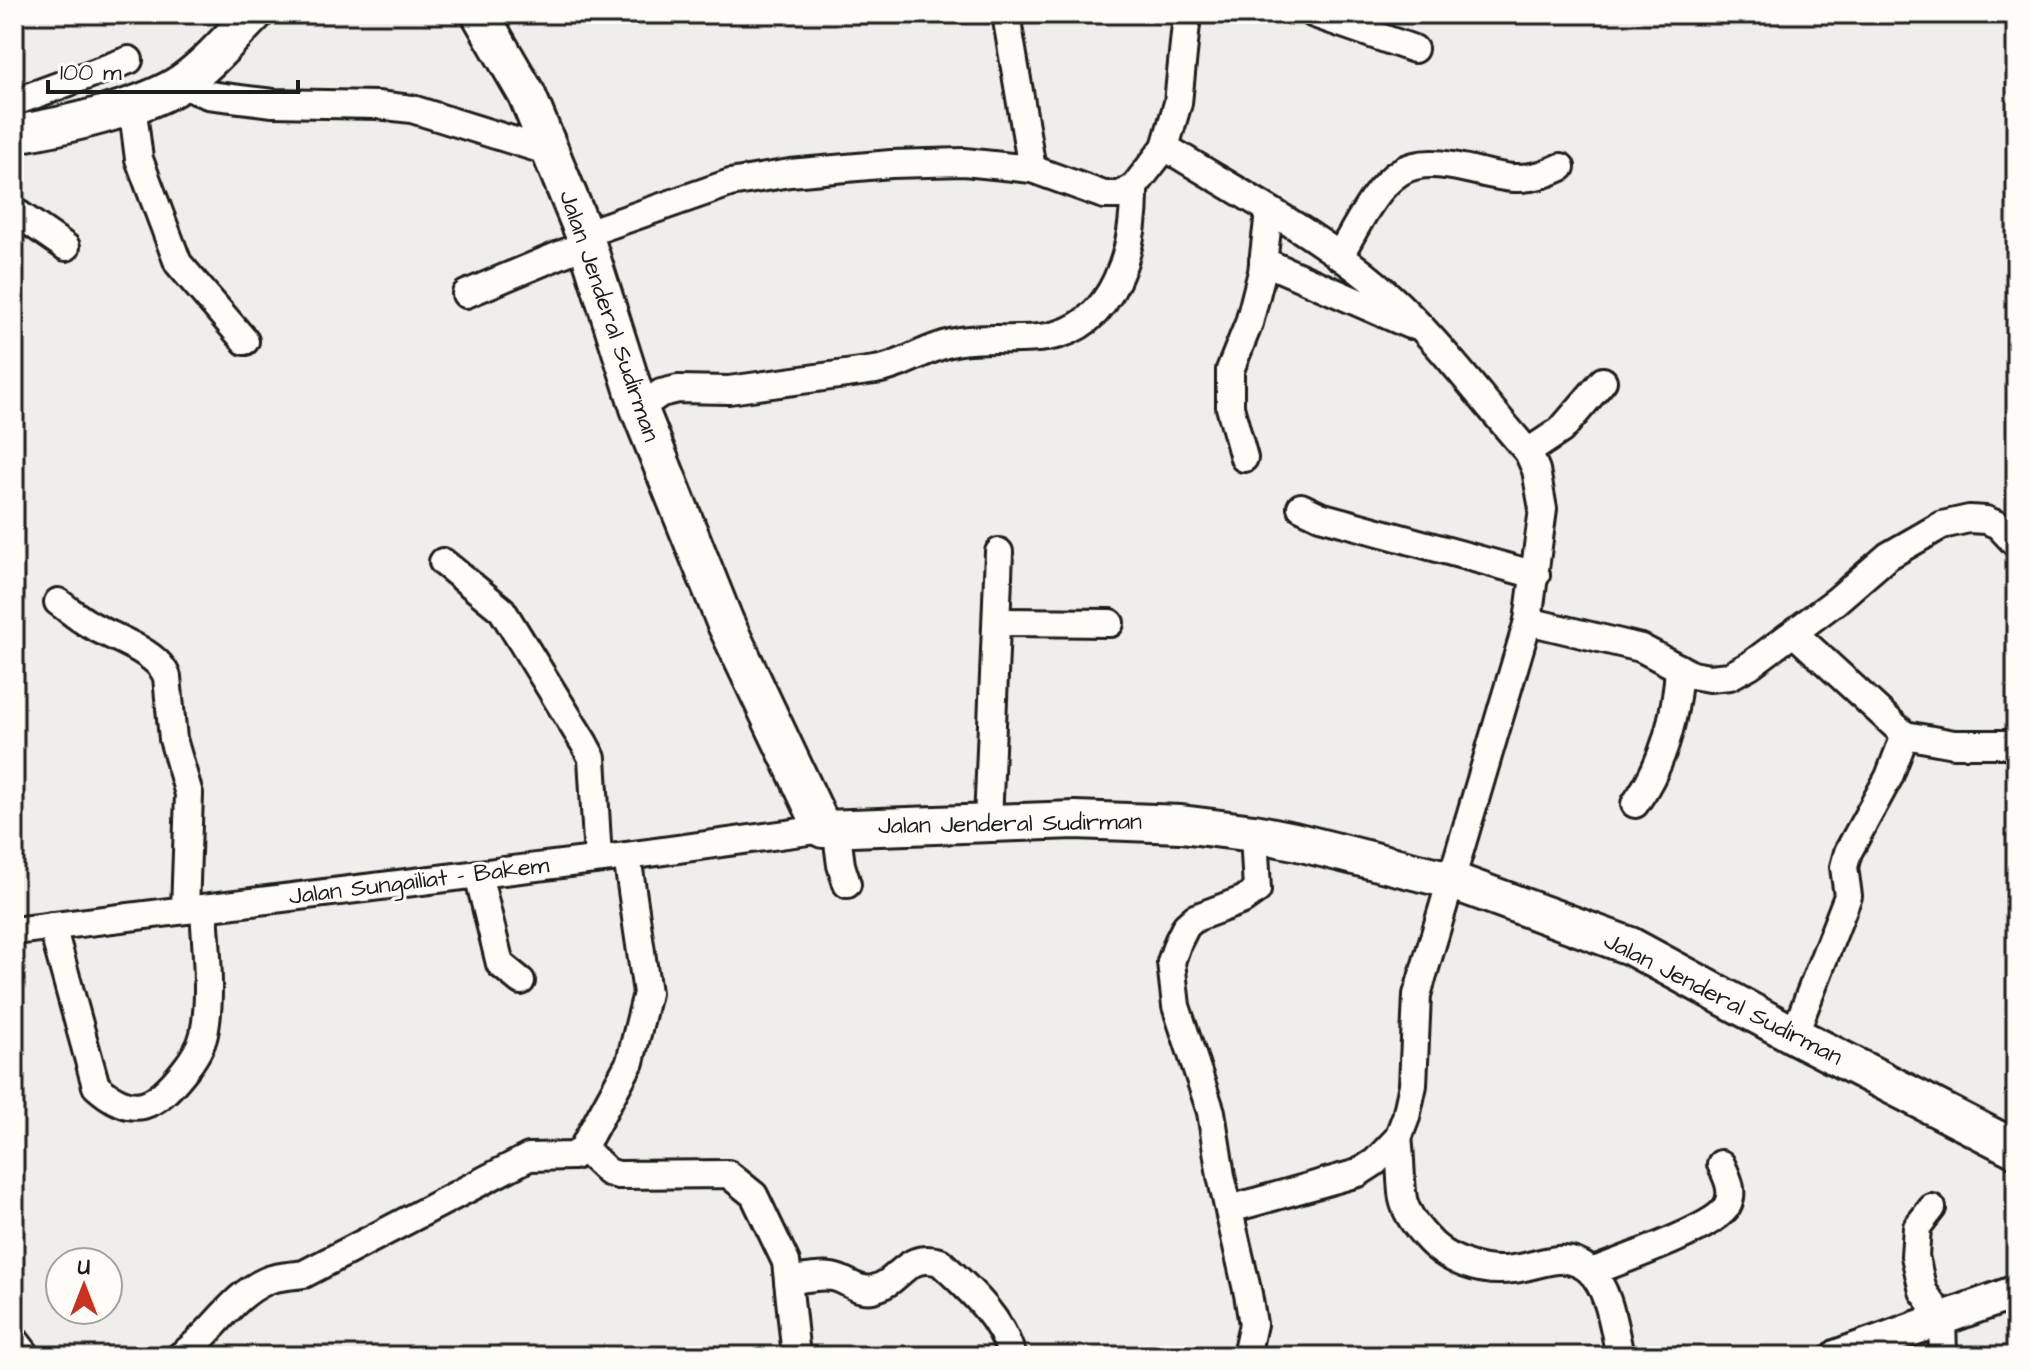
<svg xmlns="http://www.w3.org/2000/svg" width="2030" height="1370" viewBox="0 0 2030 1370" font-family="'Architects Daughter',sans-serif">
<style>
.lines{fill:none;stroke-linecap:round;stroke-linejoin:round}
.minor-casing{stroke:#1c1c1c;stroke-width:32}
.major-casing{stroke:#1c1c1c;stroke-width:38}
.highway-casing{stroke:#1c1c1c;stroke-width:42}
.minor{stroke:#fdfcf7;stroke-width:26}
.major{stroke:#fdfcf7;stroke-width:32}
.highway{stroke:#fdfcf7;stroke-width:36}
.labels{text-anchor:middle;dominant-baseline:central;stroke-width:6;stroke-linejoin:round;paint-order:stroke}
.street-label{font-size:24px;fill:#1c1c1c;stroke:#fdfcf7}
</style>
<rect width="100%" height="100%" fill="#f0eeea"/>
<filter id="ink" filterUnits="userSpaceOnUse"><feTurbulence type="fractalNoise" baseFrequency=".0125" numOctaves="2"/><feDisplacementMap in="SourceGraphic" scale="16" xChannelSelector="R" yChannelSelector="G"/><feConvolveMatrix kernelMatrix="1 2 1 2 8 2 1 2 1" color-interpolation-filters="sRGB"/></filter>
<g filter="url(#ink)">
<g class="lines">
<defs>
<g id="minor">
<path d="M1006,14l26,155"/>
<path d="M1314,14l100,35"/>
<path d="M180,84l28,11 65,8 104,2 35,4 138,43"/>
<path d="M14,104l6,-4 109,-40"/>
<path d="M132,104l7,55 39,104 67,78"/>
<path d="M1165,147c72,45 157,89 220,145 54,48 95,106 143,160l8,18 7,39 -15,112 -111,374 -4,90 -7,32 -8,21 -23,24 -17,11 -128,36"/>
<path d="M14,211l52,36"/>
<path d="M584,234l146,-51 60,-10 101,-9 73,-2 68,7 72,26h16l14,-8 31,-40 13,-44 9,-89"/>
<path d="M1339,256c17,-27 34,-67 61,-84 33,-20 80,4 114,6 18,1 32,-4 47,-11"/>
<path d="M1263,261l147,64"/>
<path d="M466,294l120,-50"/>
<path d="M639,408l22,-15 17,-4 51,1 146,-20c28,-4 52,-23 80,-28 30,-6 62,0 92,-5 69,-11 88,-91 87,-150"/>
<path d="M1528,452l33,-22 42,-49"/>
<path d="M1244,458l-14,-51v-37l19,-47 13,-51 7,-60"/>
<path d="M1301,507l19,9 216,59"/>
<path d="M443,562l59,48 82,133 8,15 6,101"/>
<path d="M58,602c10,7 20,16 31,22 23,14 69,27 78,53l6,62 16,55 -4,116"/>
<path d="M1528,621l113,27 51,27 17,3 21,-2 20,-11 86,-64 52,-45 54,-31 27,-6 17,1 12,5 18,19"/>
<path d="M997,622l113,1"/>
<path d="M1794,633l111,102 49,9h62"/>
<path d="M1635,804c28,-39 41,-88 44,-136"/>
<path d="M988,823l11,-271"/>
<path d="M836,827l5,38 6,19"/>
<path d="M478,874l22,90 21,17"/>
<path d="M52,926l44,160c38,34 59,21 87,-14 9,-11 18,-24 21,-38 8,-38 2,-86 0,-125"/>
<path d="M14,931l613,-75 196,-27"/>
<path d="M1794,1035l54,-139 -4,-29 4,-15 41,-75 16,-42"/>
<path d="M1398,1138c3,20 2,44 5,61 3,14 13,27 22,37 21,25 57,38 88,33 28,-3 51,-20 76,1 21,19 25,60 31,86"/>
<path d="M583,1148l25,24 10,3 110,-1 26,21 32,67 10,94"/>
<path d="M1932,1208l-15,19 -2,29 8,35 19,26 1,39"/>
<path d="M1591,1272c26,-10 125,-44 136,-66 8,-14 0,-29 -6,-42"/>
<path d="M788,1281c14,-2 30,-6 44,-4 15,2 24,15 41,12 29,-7 31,-37 67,-27 29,27 61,55 72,94"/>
<path d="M14,1339l13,17"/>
<path d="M180,1356c32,-21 50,-59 86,-75 11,-5 26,-5 38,-7l225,-117 45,-1 9,-8 47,-86 17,-69 -20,-137"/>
<path d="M1246,1356l7,-32 -5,-30 -27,-118 -10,-64 -35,-106 -5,-44 7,-20 8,-16 9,-8 48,-18 14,-10 -3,-57"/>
</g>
<path id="major" d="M1838,1356l178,-64"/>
<g id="highway">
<path d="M480,14l47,81 57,139 55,174 86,214 98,207 252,-9 106,4 73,9 40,8 156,39 180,66 164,89 222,114"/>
<path d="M14,134c46,-7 131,-26 169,-52 27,-19 48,-45 71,-68"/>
</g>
</defs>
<use href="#minor" class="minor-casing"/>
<use href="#major" class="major-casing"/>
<use href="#highway" class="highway-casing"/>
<use href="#minor" class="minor"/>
<use href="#major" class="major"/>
<use href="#highway" class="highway"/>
</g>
</g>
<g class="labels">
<g class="street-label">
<text transform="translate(609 316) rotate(71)">Jalan Jenderal Sudirman</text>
<text transform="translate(1010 824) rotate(-1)">Jalan Jenderal Sudirman</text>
<text transform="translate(419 881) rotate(-7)">Jalan Sungailiat - Bakem</text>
<text transform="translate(1723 999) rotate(27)">Jalan Jenderal Sudirman</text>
</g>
</g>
<rect width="2030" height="1370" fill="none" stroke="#fdfcf7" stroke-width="48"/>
<rect x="24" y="24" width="1982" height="1322" fill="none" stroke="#1c1c1c" stroke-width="3" filter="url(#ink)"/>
<g transform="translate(84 1286)"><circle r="38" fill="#fdfcf7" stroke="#a3a29f" stroke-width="2"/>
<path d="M0-6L14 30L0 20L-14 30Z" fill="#c8321e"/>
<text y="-12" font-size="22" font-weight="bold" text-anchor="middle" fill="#1c1c1c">U</text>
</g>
<path d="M48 80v12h250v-12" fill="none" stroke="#1c1c1c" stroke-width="4"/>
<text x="60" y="80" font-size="24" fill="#1c1c1c" stroke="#fdfcf7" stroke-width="6" paint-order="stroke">100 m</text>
</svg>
